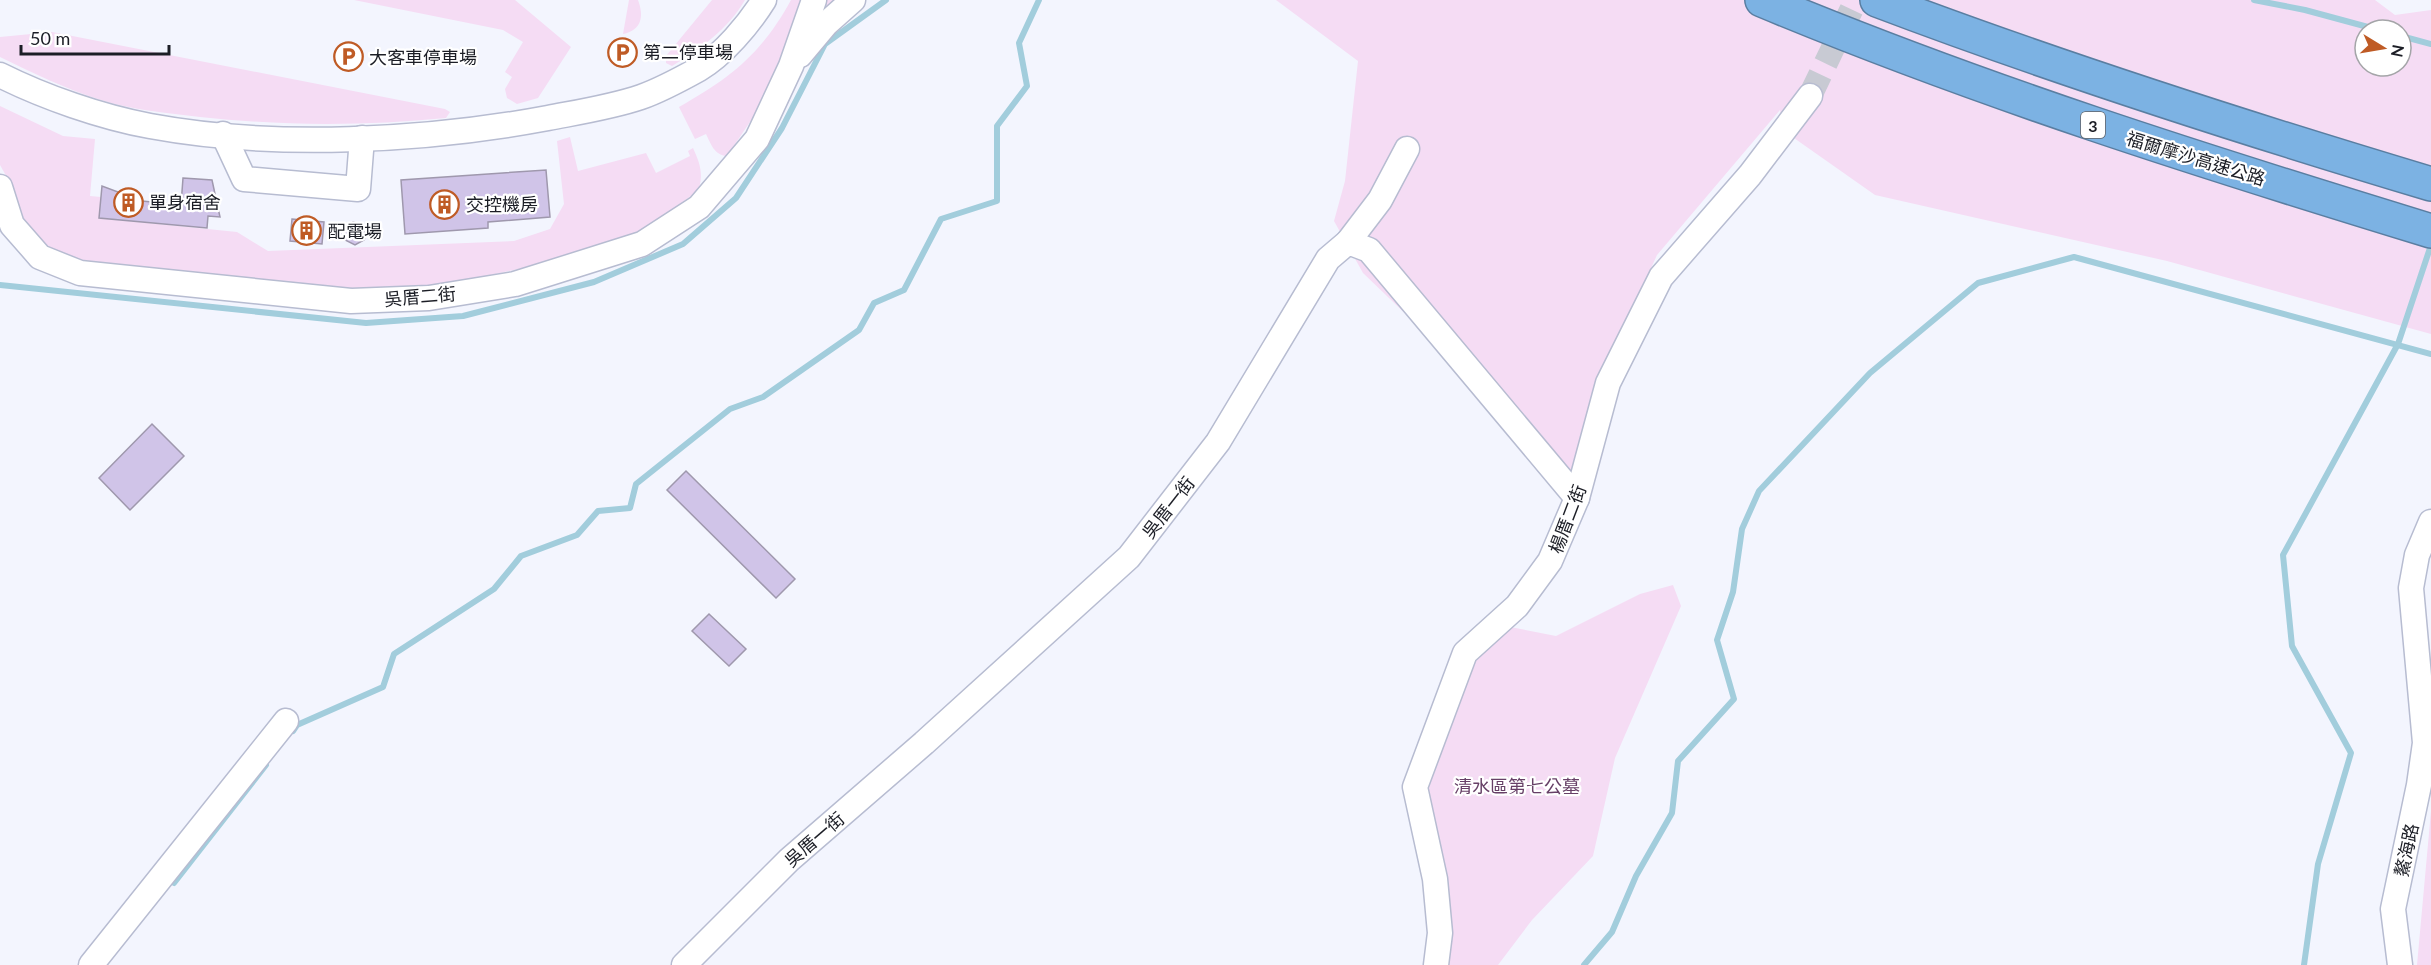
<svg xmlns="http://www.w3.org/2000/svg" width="2431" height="965" viewBox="0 0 2431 965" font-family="Lato,'Noto Sans TC',sans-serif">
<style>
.green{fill:#f5dcf4;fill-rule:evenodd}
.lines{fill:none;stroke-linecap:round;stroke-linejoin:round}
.stream{stroke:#a2cddc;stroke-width:6}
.building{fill:#d0c4e8;stroke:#9f98ad;stroke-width:1.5}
.minor-tunnel{stroke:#c8cad3;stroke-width:24;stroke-dasharray:24 12;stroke-linecap:butt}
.minor-casing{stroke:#b7bcd1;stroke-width:27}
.highway-casing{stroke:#5a7ea1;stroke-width:36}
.minor{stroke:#fff;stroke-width:24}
.highway{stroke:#7cb2e3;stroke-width:33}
.labels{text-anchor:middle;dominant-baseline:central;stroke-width:4.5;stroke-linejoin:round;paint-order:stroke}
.shield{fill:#fff;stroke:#606267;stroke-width:1.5}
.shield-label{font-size:16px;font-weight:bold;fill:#1c1e26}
.poi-label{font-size:18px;fill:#1c1e26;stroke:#fff;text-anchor:start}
.street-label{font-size:18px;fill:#1c1e26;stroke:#fff}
.park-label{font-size:18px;fill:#674067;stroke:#fff}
</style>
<rect width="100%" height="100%" fill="#f3f5fe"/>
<g class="green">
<path d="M354,0h161l56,47 -33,51 -21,6 -10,-6 -2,-9 7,-12 -7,-5 18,-30 -20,-12z"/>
<path d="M629,0h9c6,16 4,30 -15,34z"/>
<path d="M712,0h33c-17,29 -45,49 -73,66l-6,-3v-7z"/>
<path d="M791,0h75l-89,66 -17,41 -33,49c-13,-1 -16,-12 -21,-22l-11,5 -16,-32c52,-29 83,-54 112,-107z"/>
<path d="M1276,0h1099l20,15 36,-5v324l-264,-73 -292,-66 -91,-64 -4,-21 -123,145 -54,119 -32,99 -208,-200 -29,-52 11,-40 13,-120zM2365,30h36v36h-36z"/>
<path d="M52,32l393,77 5,3 -4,6c-82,8 -163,8 -246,-1 -33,-4 -68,-7 -99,-17 -35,-11 -68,-27 -101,-43v-20z"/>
<path d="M0,106l63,30 32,3 -5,57 11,1 -2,21 138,14 31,19 246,-10 36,-12 14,-25 -7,-63 13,-4 8,34 68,-18 10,20 34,-17 -2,-5 5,-3c7,15 11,27 5,43l-64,45 -75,24 -137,30 -66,-1 -292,-29 -28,-18 -15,-22 -8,-32 -13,-23z"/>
<path d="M1673,585l8,21 -66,152 -22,98 -61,64 -34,45h-57l-19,-185 48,-118 35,-36 51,10 84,-42z"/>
<path d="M2431,811v154h-14z"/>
</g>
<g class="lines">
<g class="stream">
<path d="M2254,0l51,10 74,20"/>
<path d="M2401,36l30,8"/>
<path d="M0,285l366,38 97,-7 131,-34 89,-38 53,-46 46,-70 43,-84 61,-44"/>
<path d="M293,731l4,-6 86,-38 11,-33 100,-65 27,-33 56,-21 21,-24 32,-3 6,-24 94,-75 33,-12 96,-67 15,-27 30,-13 37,-71 56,-18v-75l30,-40 -8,-43 20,-43"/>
<path d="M174,883l92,-118"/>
<path d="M1584,965l28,-33 24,-56 36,-63 6,-52 56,-62 -17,-59 16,-48 9,-63 17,-38 111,-118 108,-90 96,-26 357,97"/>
<path d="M2304,965l14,-101 33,-111 -59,-107 -9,-91 115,-211 33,-99"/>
</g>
</g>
<g class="building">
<path d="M546,170l4,47 -62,5v6l-83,6 -4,-54z"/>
<path d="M183,178l29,2 8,37 -12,-1 -1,12 -108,-10 3,-32 40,15 39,4z"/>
<path d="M292,219l32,3 -2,22 -32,-3z"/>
<path d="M353,222l10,3 3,11 -2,4 -9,5 -20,-10z"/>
<path d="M152,424l32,32 -54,54 -31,-32z"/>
<path d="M686,471l109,108 -19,19 -109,-108z"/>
<path d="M709,614l37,35 -17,17 -37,-35z"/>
</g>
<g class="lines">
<path class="minor-tunnel" d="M1810,96l46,-96"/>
<defs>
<g id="minor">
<path d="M800,55l26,-31 27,-24"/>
<path d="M0,75c44,22 101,42 150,51 124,23 275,15 398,-8 31,-6 64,-11 93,-21 20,-7 40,-18 58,-28 24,-14 50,-45 65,-69"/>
<path d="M223,134l21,45 114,10 4,-51"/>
<path d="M0,187l12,38 28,32 40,16 271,28 78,-3 86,-14 127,-40 57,-37 58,-68 34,-73 23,-66"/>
<path d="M1348,242l32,-42 27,-51"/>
<path d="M91,965l195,-244"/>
<path d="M684,965l105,-105 135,-117 205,-186 89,-115 110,-183 20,-17 21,8 208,248"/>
<path d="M1436,965l4,-32 -5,-54 -20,-92 50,-134 52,-47 33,-45 27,-63 31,-115 53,-106 89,-102 60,-79"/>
<path d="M2400,965l-7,-56 26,-124 6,-42 -14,-155 6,-33 14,-33"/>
</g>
<g id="highway">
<path d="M1762,0c218,91 443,162 669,231"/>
<path d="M1877,0c182,69 367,128 554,184"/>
</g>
</defs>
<use href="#minor" class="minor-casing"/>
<use href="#highway" class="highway-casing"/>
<use href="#minor" class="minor"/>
<use href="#highway" class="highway"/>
</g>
<defs>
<symbol id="parking-ring" viewBox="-11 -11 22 22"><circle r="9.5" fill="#fff" stroke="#bf5b25" stroke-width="1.5"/><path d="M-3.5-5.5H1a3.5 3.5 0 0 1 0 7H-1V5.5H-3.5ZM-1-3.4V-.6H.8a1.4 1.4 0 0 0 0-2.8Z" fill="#bf5b25"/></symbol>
<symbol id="building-ring" viewBox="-11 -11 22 22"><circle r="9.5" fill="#fff" stroke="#bf5b25" stroke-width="1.5"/><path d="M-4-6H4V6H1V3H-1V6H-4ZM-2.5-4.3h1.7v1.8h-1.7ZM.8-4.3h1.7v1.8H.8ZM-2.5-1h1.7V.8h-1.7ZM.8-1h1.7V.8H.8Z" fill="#bf5b25"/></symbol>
</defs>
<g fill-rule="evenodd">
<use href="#parking-ring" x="606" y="36" width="33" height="33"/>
<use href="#parking-ring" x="332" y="40" width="33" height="33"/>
<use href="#building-ring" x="112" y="186" width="33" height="33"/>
<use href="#building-ring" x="428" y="188" width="33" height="33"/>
<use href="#building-ring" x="290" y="214" width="33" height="33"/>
</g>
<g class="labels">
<rect class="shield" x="2081" y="112" width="24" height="26" rx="4.5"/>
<g class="shield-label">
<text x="2093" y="125">3</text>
</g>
<g class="poi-label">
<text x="643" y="52">第二停車場</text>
<text x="369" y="57">大客車停車場</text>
<text x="149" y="202">單身宿舍</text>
<text x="466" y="204">交控機房</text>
<text x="328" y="231">配電場</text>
</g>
<g class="street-label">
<text transform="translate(2196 158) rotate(17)">福爾摩沙高速公路</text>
<text transform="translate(420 296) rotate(-5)">吳厝二街</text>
<text transform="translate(1168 507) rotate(-52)">吳厝一街</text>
<text transform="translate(1567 519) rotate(-69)">楊厝二街</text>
<text transform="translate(814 839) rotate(-41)">吳厝一街</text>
<text transform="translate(2406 850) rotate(-78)">鰲海路</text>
</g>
<g class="park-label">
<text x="1517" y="786">清水區第七公墓</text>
</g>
</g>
<g transform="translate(2383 48) rotate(101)"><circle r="28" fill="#ffffff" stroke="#a4a5a8" stroke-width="1.5"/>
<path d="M0-4.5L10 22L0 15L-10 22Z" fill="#bf5b25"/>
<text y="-9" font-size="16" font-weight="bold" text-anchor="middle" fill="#1c1e26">N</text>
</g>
<path d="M21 45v9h148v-9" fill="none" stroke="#1c1e26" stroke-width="3"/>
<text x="30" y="45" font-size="18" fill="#1c1e26" stroke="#ffffff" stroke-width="4.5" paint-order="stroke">50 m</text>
</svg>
